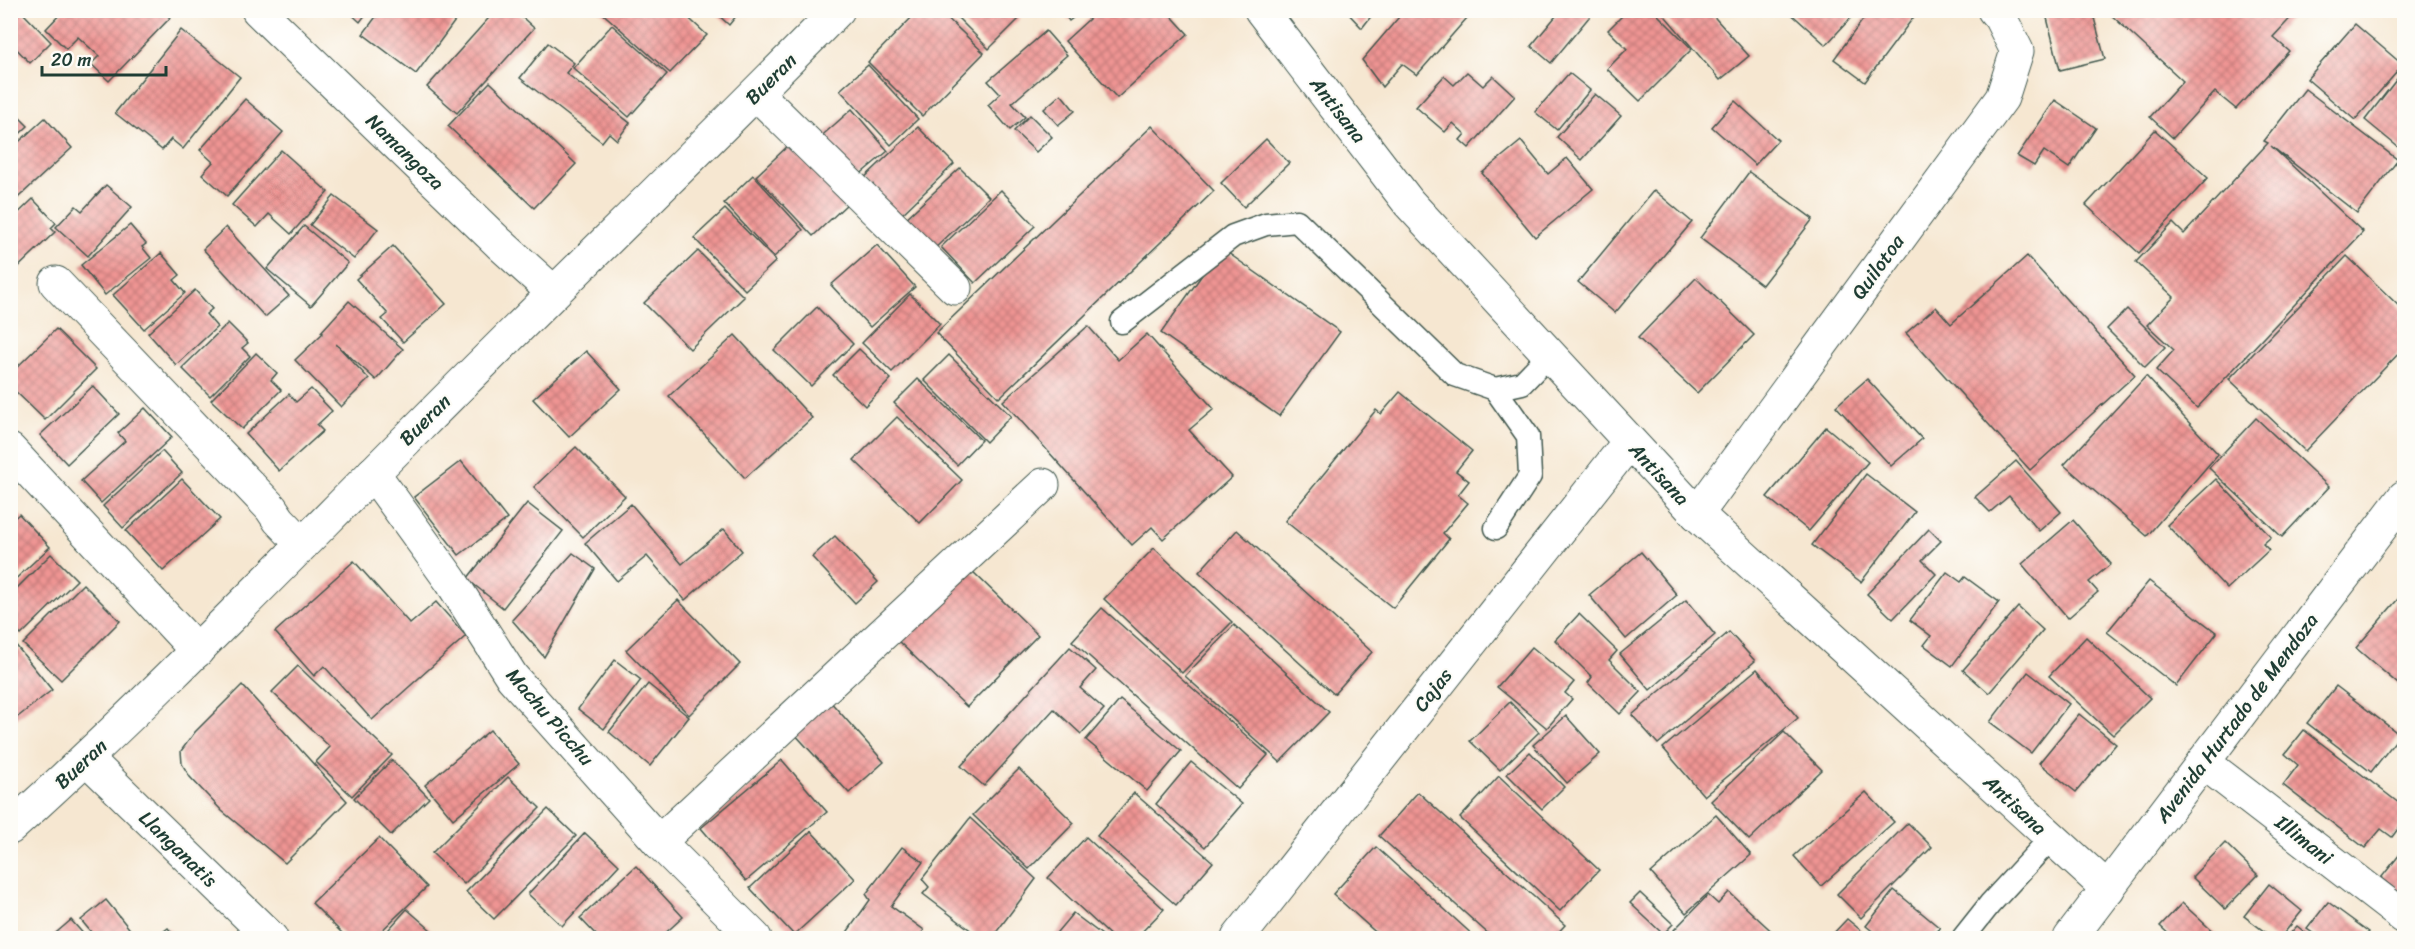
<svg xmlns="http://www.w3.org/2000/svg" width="2415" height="949" viewBox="0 0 2415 949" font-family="Sriracha,sans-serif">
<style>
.building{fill:url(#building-cross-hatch)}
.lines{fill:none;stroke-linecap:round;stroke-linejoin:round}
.lane-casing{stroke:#3f564c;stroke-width:25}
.street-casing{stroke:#3f564c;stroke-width:35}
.secondary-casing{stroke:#3f564c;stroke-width:35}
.lane{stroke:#fff;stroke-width:22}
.street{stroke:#fff;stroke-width:33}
.secondary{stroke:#fff;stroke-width:33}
.labels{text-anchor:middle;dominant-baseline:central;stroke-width:4.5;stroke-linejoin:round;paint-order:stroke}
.street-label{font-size:20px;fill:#1f3d34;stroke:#fdfcf7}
</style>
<defs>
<pattern id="building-cross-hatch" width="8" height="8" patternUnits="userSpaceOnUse" patternTransform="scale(1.5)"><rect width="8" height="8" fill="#ef9493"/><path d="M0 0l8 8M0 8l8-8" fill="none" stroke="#c17a79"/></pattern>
</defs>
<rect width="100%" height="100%" fill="#fdfcf7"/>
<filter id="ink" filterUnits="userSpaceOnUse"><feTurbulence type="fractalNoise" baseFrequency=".0167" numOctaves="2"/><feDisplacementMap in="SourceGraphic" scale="12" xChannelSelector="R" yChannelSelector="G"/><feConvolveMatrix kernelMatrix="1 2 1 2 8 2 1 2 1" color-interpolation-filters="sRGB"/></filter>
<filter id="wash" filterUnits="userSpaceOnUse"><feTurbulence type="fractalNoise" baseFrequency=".008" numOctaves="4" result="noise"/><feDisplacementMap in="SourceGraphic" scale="24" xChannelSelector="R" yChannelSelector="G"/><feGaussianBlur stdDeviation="1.35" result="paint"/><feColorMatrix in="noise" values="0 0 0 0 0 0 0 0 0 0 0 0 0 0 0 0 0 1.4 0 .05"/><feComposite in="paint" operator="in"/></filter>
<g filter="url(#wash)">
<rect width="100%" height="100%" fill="#f6e7d1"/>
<g id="blocks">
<g class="building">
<path d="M10,10h10l31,32 -21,21 -20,-21z"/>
<path d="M64,10h98l8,8 -61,63 -18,-17 8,-8 -21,-19 -12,12 -20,-20z"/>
<path d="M347,10h22l-9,12z"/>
<path d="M381,10h82l-47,64 -53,-40z"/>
<path d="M496,10h18l20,18 -77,85 -30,-26z"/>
<path d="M599,10h81l27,25 -37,38z"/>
<path d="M713,10h28l-12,15z"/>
<path d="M919,10h20l45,43 -62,63 -54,-54z"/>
<path d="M950,10h63l7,8 -31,31z"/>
<path d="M1061,10h22l-14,11z"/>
<path d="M1099,10h67l22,24 -71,64 -52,-57z"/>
<path d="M1345,10h31l-14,18z"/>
<path d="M1405,10h69l-57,65 -15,-11 -20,23 -20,-27z"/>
<path d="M1561,10h34l-44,53 -20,-17z"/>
<path d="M1628,10h25l39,39 -52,52 -33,-32 20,-20 -19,-19z"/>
<path d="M1660,10h48l41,46 -29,24z"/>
<path d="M1787,10h71l-32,35z"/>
<path d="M1870,10h49l-54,72 -31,-23z"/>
<path d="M2045,10h253l-25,27 16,14 -53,58 -21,-17 -42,46 -23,-21 33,-36 -74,-68 -15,5 11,41 -45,11z"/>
<path d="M2355,24l48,41 -48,55 -48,-41z"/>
<path d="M612,25l55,49 -38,43 -56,-49z"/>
<path d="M181,30l59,47 -57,72 -12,-10 -9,11 -47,-37z"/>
<path d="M1046,31l21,24 -55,48 13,14 -15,13 -22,-25 12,-11 -12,-13z"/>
<path d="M548,43l26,20 -8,10 64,50 -13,17 -8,-7 -7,9 -82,-64z"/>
<path d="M868,65l50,54 -27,26 -51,-55z"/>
<path d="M1467,72l16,14 10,-10 22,20 -46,52 -9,-8 5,-6 -12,-11 -8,9 -29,-25 28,-31 10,9z"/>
<path d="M1569,73l21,17 -33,40 -22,-18z"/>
<path d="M2400,75l4,4v73l-39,-32z"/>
<path d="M490,82l86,82 -42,44 -86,-82z"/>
<path d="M2305,89l93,71 -41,53 -86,-67 92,86 -166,176 -41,-38 18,-20 -27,-25 27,-28 -38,-35 37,-39 11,11 84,-91 -4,-2z"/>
<path d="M1061,94l14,17 -17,14 -14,-16z"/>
<path d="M1595,94l26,22 -39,44 -25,-23z"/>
<path d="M245,99l38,33 -56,64 -25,-22 11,-12 -13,-12z"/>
<path d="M2055,100l41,28 -27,40 -25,-17 -10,15 -17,-10z"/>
<path d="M1735,101l43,39 -23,25 -43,-38z"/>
<path d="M10,108l18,18 -18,17z"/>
<path d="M852,109l36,42 -36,30 -35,-41z"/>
<path d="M1030,115l22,22 -16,15 -22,-21z"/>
<path d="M45,118l27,30 -62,57v-55z"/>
<path d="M1152,126l62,65 -215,207 -63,-65z"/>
<path d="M918,127l36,37 -56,54 -36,-38z"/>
<path d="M2155,130l53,48 -69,75 -53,-48z"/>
<path d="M1266,139l23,24 -45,44 -23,-24z"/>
<path d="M1521,141l27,33 19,-16 26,31 -58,48 -53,-64z"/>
<path d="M790,144l57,60 -34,32 -57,-60z"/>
<path d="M281,150l47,42 -37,42 -22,-20 -12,13 -25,-22z"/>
<path d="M960,168l29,29 -57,54 -29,-30z"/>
<path d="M1749,172l64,47 -51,66 -62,-47z"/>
<path d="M753,175l50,55 -29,27 -50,-54z"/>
<path d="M106,185l26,22 -44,49 -32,-29 20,-21 6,5z"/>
<path d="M1001,190l34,36 -60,57 -34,-36z"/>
<path d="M1654,190l38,32 -77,91 -37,-31z"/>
<path d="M334,196l44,33 -24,30 -44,-34z"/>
<path d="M33,199l23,24 -5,5 4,4 -45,43v-54z"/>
<path d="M725,209l51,52 -31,29 -51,-52z"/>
<path d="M130,225l16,19 -4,3 9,11 -46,37 -24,-30z"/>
<path d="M304,226l44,37 -37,43 -44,-37z"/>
<path d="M226,227l63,69 -24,21 -62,-68z"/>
<path d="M877,245l38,42 -45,40 -39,-42z"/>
<path d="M393,246l53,58 -43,38 -21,-23 6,-5 -32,-35z"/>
<path d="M1221,248l119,84 -61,84 -118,-83z"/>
<path d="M698,251l46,46 -54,52 -46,-46z"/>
<path d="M161,253l19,22 -6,5 11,13 -41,36 -31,-34z"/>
<path d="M2027,256l108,119 -105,95 -124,-137 30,-26 15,17z"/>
<path d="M2347,256l57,55v37l-99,103 -76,-72z"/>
<path d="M1696,278l58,57 -57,58 -59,-55z"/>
<path d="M195,290l17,19 -6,5 11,13 -41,38 -28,-32z"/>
<path d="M910,294l30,30 -48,48 -30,-29z"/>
<path d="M349,301l54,48 -27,31 -40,-36 33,35 -28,28 -46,-47 28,-27 -2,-1z"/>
<path d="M817,307l36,37 -42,42 -37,-36z"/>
<path d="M2127,309l38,38 -20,20 -38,-38z"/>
<path d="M228,323l20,20 -6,5 8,8 -40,40 -28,-28z"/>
<path d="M1088,326l30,34 29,-26 67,75 -25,21 43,47 -69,62 -11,-12 -20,18 -129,-144z"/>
<path d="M56,329l40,40 -51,51 -35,-34v-12z"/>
<path d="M735,335l77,83 -67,60 -76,-82z"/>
<path d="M859,349l32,30 -26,27 -32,-31z"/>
<path d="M586,351l35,38 -52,48 -36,-38z"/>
<path d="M256,353l21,20 -6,7 10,10 -39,39 -31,-29z"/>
<path d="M949,355l62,61 -25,26 -62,-62z"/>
<path d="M2146,376l72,78 -71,82 -83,-71z"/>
<path d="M918,379l63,61 -24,25 -63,-62z"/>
<path d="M1867,379l55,60 -31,27 -55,-60z"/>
<path d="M93,386l26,28 -52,50 -27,-29z"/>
<path d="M311,389l21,22 -15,14 6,6 -44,40 -33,-37 43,-40 7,8z"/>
<path d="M1400,392l72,59 -16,20 13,10 -11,14 10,8 -25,30 6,6 -56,69 -108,-87 91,-111 5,4z"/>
<path d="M145,408l27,29 -71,66 -20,-22 44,-40 -7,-8z"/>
<path d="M897,417l65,63 -42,43 -66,-63z"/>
<path d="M2256,418l73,69 -47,50 -73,-69z"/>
<path d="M1826,427l42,35 -59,69 -42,-34z"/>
<path d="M576,447l49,49 -42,41 -49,-50z"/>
<path d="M162,451l20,22 -59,55 -20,-22z"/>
<path d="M461,461l46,58 -48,36 -45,-58z"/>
<path d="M2016,461l45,51 -22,19 -30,-35 -19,16 -15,-15z"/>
<path d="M1866,474l49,38 -54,70 -49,-37z"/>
<path d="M182,479l38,40 -57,52 -37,-40z"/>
<path d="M2216,479l55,58 -8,7 6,6 -42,39 -60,-64z"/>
<path d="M527,503l36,28 -60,77 -36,-29z"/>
<path d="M631,504l51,60 42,-35 18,22 -57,49 -38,-44 -30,25 -32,-38z"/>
<path d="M19,514l31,33 -40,37v-62z"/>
<path d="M2073,520l38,44 -22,18 9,10 -30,26 -46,-54z"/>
<path d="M1929,529l12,12 -19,19 14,14 -43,45 -26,-25z"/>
<path d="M1237,530l135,122 -38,42 -135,-122z"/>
<path d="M835,536l43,46 -23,21 -43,-46z"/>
<path d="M1154,548l78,74 -50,51 -78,-74z"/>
<path d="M1641,552l36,43 -51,44 -37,-44z"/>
<path d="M573,553l22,16 -51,88 -32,-37z"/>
<path d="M51,554l26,26 -56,55 -11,-10v-30z"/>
<path d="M354,561l56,63 26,-22 30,34 -94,84 -48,-54 -10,10 -39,-44z"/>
<path d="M968,567l70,68 -71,72 -70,-67z"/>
<path d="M1947,572l14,10 4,-5 34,25 -47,64 -28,-21 7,-9 -21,-16z"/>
<path d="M2149,581l68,52 -41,53 -69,-54z"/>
<path d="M83,584l37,37 -59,59 -38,-36z"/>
<path d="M2404,592v97l-48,-41z"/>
<path d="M678,600l62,64 -51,51 -63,-65z"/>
<path d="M1686,600l29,35 -65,55 -30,-36z"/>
<path d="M2018,607l25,23 -54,63 -26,-23z"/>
<path d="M1102,608l166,147 -30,34 -166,-148z"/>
<path d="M1579,614l38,37 -8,9 32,32 -21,22 -32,-31 4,-6 -37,-37z"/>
<path d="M1234,625l95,87 -49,50 -95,-86z"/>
<path d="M1729,632l26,29 -97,83 -26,-29z"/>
<path d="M2086,637l64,61 -37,37 -64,-59z"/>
<path d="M10,638l42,52 -42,33z"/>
<path d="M1070,647l26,23 -16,18 24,21 -23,25 -27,-25 -70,77 -23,-20z"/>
<path d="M1532,647l42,35 -9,11 7,6 -25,29 -50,-41z"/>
<path d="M615,660l26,20 -37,49 -26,-20z"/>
<path d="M298,666l94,89 -40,41 -36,-34 14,-15 -58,-55z"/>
<path d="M1757,669l41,49 -94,78 -41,-48z"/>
<path d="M2028,672l41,32 -38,49 -41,-31z"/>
<path d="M648,684l41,33 -39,49 -41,-34z"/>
<path d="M242,685l105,116 -62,62 -63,-52 -32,-34 -8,-13 -1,-13 14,-19z"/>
<path d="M2336,686l64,49 -29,37 -64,-49z"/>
<path d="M828,699l56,63 -35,31 -57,-62z"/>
<path d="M1120,700l61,51 -34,40 -61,-51z"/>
<path d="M1510,702l29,30 -39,38 -30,-29z"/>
<path d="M2079,714l37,30 -40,48 -37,-29z"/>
<path d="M1566,716l34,38 -33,29 -34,-38z"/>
<path d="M490,730l29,34 -66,55 -28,-34z"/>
<path d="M2304,730l100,77v14l-12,16 -11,-8 -16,19 -82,-63 15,-20 -13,-11z"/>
<path d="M1784,732l38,38 -73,70 -38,-39z"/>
<path d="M1530,752l34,35 -22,22 -35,-35z"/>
<path d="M392,760l37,38 -38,37 -37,-37z"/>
<path d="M782,760l45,52 -81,69 -45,-53z"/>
<path d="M1191,762l51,42 -37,43 -49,-43z"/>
<path d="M1019,769l55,54 -45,46 -56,-54z"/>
<path d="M1499,776l100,94 -39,41 -100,-93z"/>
<path d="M508,777l32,31 -76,76 -32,-31z"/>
<path d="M1418,792l147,133 -12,13h-60l-114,-102z"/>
<path d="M1866,792l28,30 -73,64 -27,-30z"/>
<path d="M1134,793l79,69 -37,43 -79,-69z"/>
<path d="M548,809l28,27 -82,83 -28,-27z"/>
<path d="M1716,815l35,40 -65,58 -35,-40z"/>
<path d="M970,818l66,61 -44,59h-11l-58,-44 6,-7 -7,-8z"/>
<path d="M1908,823l24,24 -71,71 -24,-24z"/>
<path d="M811,831l44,48 -61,56 -44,-47z"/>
<path d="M585,833l34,32 -57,61 -34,-32z"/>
<path d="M1086,837l78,72 -28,29h-23l-65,-60z"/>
<path d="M379,838l48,49 -53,51h-27l-35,-35z"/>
<path d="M2225,843l33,32 -33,34 -33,-32z"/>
<path d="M902,847l21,15 -32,44 33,24 -6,8h-75l27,-38 -4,-6z"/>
<path d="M1376,847l100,91h-94l-49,-44z"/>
<path d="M2404,849v47l-23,-18z"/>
<path d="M636,866l47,51 -23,21h-61l-19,-20z"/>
<path d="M2269,884l33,27 -22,27h-7l-29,-22z"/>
<path d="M1894,890l46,38 -8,10h-51l-15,-12z"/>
<path d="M1729,892l50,46h-96l-9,-8 34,-35 10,9z"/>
<path d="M1640,893l33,31 -10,10 -33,-31z"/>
<path d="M106,900l31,38h-41l-15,-18z"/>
<path d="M2328,902l41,30 -6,6h-43l-13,-9z"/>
<path d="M2182,903l38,35h-47l-13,-12z"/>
<path d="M407,909l33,29h-59z"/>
<path d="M1073,913l33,25h-54z"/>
<path d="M1847,919l23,19h-41z"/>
<path d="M71,920l16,18h-37z"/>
<path d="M2297,926l15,12h-26z"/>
<path d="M168,928l8,10h-21z"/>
</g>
</g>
</g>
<g filter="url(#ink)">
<use href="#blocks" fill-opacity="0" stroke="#3f564c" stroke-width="1.5"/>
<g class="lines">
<defs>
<g id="lane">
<path d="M1122,322l111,-86 33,-12 31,-3 158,154 40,14 27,-6 27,-28"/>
<path d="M1495,389l33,47 2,40 -34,52"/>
<path d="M1963,938l27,-34 61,-66"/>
</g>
<g id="street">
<path d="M258,10l241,233 54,49"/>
<path d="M1261,10l148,193 288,311 411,375"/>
<path d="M757,94l198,194"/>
<path d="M56,283l215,225 8,12 23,24"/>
<path d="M10,450l187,201"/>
<path d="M373,473l78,108 61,96 147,165 96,96"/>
<path d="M1697,514l305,-416 15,-47 -17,-34 -6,-7"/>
<path d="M87,759l184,179"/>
<path d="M2203,762l201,155"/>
<path d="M10,828c142,-128 274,-266 409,-401 139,-140 281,-276 419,-417"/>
<path d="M659,842l384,-357"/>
<path d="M1238,938l391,-496"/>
</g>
<path id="secondary" d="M2070,938l334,-441"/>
</defs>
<use href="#lane" class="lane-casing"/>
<use href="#street" class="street-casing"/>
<use href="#secondary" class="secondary-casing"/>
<use href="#lane" class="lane"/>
<use href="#street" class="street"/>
<use href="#secondary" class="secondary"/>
</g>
</g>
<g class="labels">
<g class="street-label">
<text transform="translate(771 79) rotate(-45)">Bueran</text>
<text transform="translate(1338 110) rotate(52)">Antisana</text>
<text transform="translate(405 152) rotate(44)">Namangoza</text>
<text transform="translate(1878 267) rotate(-54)">Quilotoa</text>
<text transform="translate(425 420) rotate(-45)">Bueran</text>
<text transform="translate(1659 474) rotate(47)">Antisana</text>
<text transform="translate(1433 690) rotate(-52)">Cajas</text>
<text transform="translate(550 717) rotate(49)">Machu Picchu</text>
<text transform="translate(2237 718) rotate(-53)">Avenida Hurtado de Mendoza</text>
<text transform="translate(81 764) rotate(-43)">Bueran</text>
<text transform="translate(2015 805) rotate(43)">Antisana</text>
<text transform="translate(2304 840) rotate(38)">Illimani</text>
<text transform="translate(178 849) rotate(44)">Llanganatis</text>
</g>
</g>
<rect width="2415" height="949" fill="none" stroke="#fdfcf7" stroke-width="36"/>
<path d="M42 66v9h124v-9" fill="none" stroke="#1f3d34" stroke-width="3"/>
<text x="51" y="66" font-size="18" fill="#1f3d34" stroke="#fdfcf7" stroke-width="4.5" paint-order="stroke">20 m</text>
</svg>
